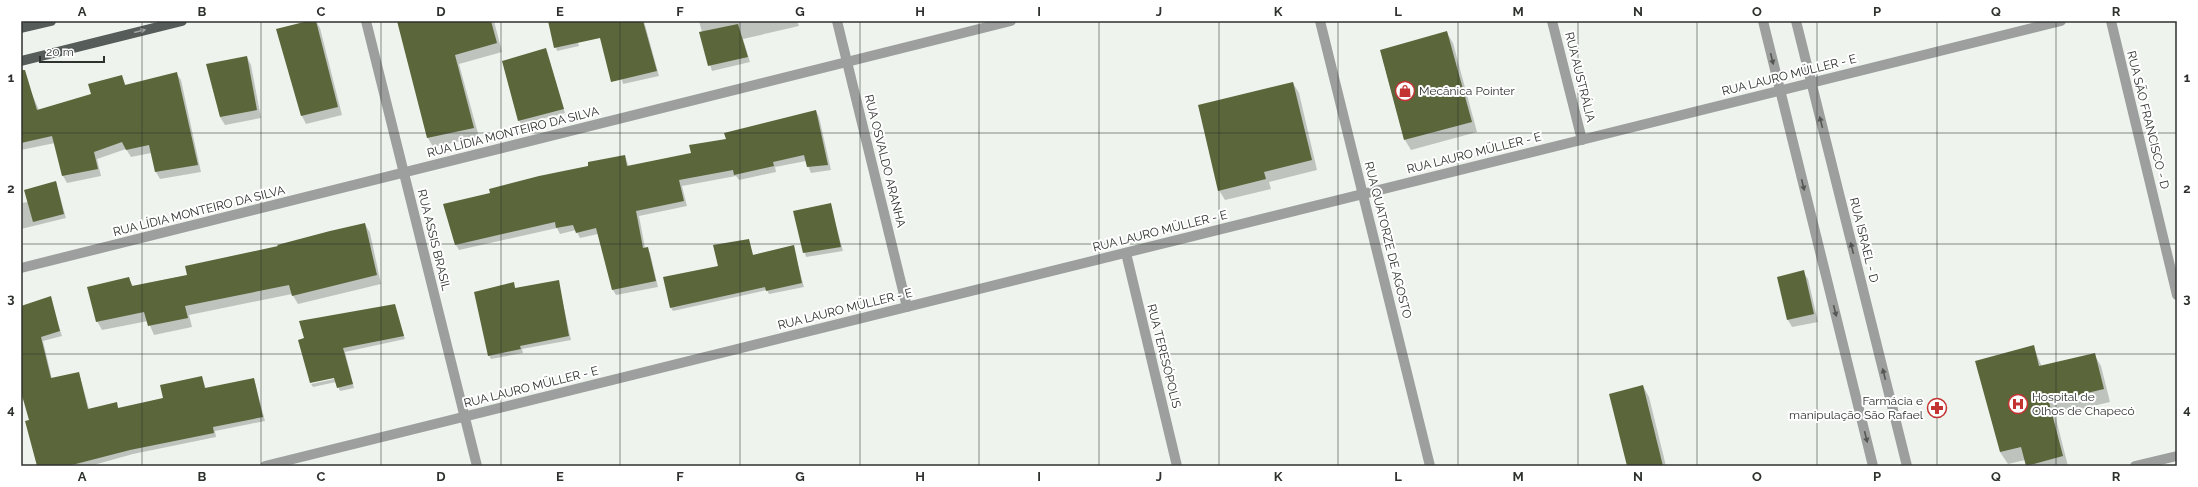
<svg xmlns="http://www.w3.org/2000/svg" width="2198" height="487" viewBox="0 0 2198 487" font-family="Raleway,sans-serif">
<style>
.shadow{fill:#0003}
.building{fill:#5b663b}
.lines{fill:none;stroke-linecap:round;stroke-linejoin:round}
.minor{stroke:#9c9f9d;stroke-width:10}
.tertiary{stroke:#9c9f9d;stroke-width:10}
.primary{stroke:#565c59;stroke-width:10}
.oneway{fill:#a2a5a4}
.oneway2{fill:#545855}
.grid{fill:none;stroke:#2e312e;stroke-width:1;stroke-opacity:0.55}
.labels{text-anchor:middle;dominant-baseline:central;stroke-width:4;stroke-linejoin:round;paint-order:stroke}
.street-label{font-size:12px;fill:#2e312e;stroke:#fff}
.poi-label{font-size:12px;fill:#2e312e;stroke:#fff;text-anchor:start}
.neatline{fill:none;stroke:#2e312e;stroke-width:1.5}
.grid-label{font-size:13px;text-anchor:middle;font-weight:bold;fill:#2e312e}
</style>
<rect width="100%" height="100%" fill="#eef4ed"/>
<g class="shadow">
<path d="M312,21h4l4,7 22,87 -36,9 -4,-8 -25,-86z"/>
<path d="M399,21h95l8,31 -43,12 20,73 -46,10 -5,-9z"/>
<path d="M549,21h23l7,25 -22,5z"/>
<path d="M606,21h38l15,55 -36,8z"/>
<path d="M699,21h98l2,5 -56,13 7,23 -38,9 -12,-38 2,-1z"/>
<path d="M1447,33l6,10 24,89 -66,18 -6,-10z"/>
<path d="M547,53l18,60 -44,11 -2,-4z"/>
<path d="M247,57l4,8 10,53 -36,7 -5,-8 -13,-52z"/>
<path d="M176,73l5,7 20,92 -41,7 -4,-7 -5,-19 -20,4 -5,-8 -29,10 4,17 -34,7 -4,-7 -8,-33 -34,7v-53l11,-3 7,16 53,-15 30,-18 4,9z"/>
<path d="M1293,83l6,10 18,77 -48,12 2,7 -46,11 -6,-10z"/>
<path d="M816,111l3,6 12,53 -20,3 -5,-12 -31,6 1,5 -37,8 -3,-4 -54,10 5,20 -48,10 6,32h2l3,5 8,34 -42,8 -3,-5 -15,-56 -18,4 -4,-8 -16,4 -3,-6 -98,22 -3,-5 35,-51 134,-38 4,11 63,-13 35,-14z"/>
<path d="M56,182l10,36 -45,11v-26l7,-1z"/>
<path d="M830,204l13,47 -37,6 -12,-45z"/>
<path d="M365,224l5,9 11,51 -83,20 -6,-10 -103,21 3,12 -38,8 -6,-14 -46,9 -5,-9 32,-42 4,7 55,-11 91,-28z"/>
<path d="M748,240l5,15 40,-9 11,41 -35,7 -2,-4 -94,21 -2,-3z"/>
<path d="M1803,272l5,7 10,43 -26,5 -4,-7z"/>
<path d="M558,281l13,59 -49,9 1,4 -32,6 -2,-4 24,-72 3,6z"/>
<path d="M50,298l12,38 -19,5 9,38 27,-6 10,36 27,-6 3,6 46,-11 37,-21 4,12 48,-10 11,42 -50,10 1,6 -83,17 -43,12h-52l-8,-45 -9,-33v-81z"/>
<path d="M394,306l11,33 -60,13 9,36 -14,3 -4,-9 -23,5 -2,-3 28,-6 -40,-37z"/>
<path d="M2033,346l9,21 52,-13 7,12 9,36 -55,13 13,51h-41l-2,-6 -17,4 -8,-12z"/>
<path d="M1643,386l6,11 17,69h-38z"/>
</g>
<g class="building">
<path d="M308,21h8l22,86 -37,9 -25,-87z"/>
<path d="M397,21h94l6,22 -42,12 19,73 -47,10z"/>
<path d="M548,21h95l14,50 -46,11 -11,-44 -46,10z"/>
<path d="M738,24l10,33 -40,9 -9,-34z"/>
<path d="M1447,31l25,91 -68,18 -24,-90z"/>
<path d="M546,48l18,61 -46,12 -16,-60z"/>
<path d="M247,56l10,54 -37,7 -14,-53z"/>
<path d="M21,70h4l12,40 54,-16 -3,-10 34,-9 3,10 52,-13 21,93 -43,7 -6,-27 -23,5 -4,-8 -28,10 4,17 -36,7 -10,-40 -31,7z"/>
<path d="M1293,82l19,78 -48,12 2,7 -48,12 -20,-86z"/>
<path d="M816,110l12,55 -21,2 -3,-12 -31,7 1,4 -40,9 -1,-5 -54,10 5,21 -48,10 7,37 5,-1 8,34 -44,9 -16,-62 -20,5 -3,-8 -17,3 -1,-6 -100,23 -12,-41 47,-11 -1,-4 50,-13 49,-10v-4l37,-7 2,11 64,-13 -2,-8 37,-6 -2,-6z"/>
<path d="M56,181l8,33 -31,8 -9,-32z"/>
<path d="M831,203l10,44 -38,6 -10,-42z"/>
<path d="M365,223l12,52 -85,21 -3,-11 -104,21 3,12 -40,8 -4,-14 -48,10 -9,-35 42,-10 3,9 55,-11 -2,-9 93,-20 -1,-1 53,-14z"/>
<path d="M749,239l4,16 41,-10 8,38 -36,8 -1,-4 -95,21 -7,-31 55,-11 -5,-21z"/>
<path d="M1804,270l10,44 -27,6 -10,-43z"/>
<path d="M559,280l10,56 -49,10 1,3 -33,7 -14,-64 40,-10 1,6z"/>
<path d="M51,296l9,35 -19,6 10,41 28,-6 9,37 29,-7 1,6 45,-10 -3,-13 42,-9 3,12 49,-10 9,39 -50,10 1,6 -84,17 -62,16h-31l-12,-45 4,-1 -8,-28v-86z"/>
<path d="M395,304l9,32 -61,12 10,36 -16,4 -3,-10 -24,5 -12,-43 6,-2 -5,-17z"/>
<path d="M2034,345l5,21 56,-13 9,36 -55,13 14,54 -37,10 -5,-19 -21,5 -25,-91z"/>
<path d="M1643,385l20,81h-36l-18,-72z"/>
</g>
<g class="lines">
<g class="minor">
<path d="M837,21l70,286"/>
<path d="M1320,21l110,445"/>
<path d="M1552,21l30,119"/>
<path d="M2111,21l66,274"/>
<path d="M1126,253l51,213"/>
<path d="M21,268l990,-247"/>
<path d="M265,466l1796,-445"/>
<path d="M2135,466l42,-10"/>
</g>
<g class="tertiary">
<path d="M366,21l111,445"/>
<path d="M1763,21l110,445"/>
<path d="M1796,21l111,445"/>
</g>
<g class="primary">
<path d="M21,28l30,-7"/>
<path d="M21,61l161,-40"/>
</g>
</g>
<defs><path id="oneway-solid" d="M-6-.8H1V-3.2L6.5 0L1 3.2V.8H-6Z"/></defs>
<use class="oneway" href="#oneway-solid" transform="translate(140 31) rotate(-14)"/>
<g class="oneway2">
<use href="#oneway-solid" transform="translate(1772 59) rotate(76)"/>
<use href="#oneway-solid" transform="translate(1821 122) rotate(-104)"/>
<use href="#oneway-solid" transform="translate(1803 185) rotate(76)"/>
<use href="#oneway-solid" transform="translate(1852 248) rotate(-104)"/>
<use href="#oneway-solid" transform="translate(1835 311) rotate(76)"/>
<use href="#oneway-solid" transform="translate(1884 374) rotate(-104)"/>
<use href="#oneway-solid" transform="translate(1866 437) rotate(76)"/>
</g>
<path class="grid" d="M142,21v445M261,21v445M381,21v445M501,21v445M620,21v445M740,21v445M860,21v445M979,21v445M1099,21v445M1219,21v445M1338,21v445M1458,21v445M1578,21v445M1697,21v445M1817,21v445M1937,21v445M2056,21v445M21,133h2156M21,244h2156M21,354h2156"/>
<defs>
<symbol id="shop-ring" viewBox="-11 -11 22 22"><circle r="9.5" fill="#fff" stroke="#c23332" stroke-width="1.5"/><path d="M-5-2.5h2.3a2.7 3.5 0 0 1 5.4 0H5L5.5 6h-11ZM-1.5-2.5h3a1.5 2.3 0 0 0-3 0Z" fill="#c23332"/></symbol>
<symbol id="hospital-ring" viewBox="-11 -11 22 22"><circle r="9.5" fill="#fff" stroke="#c23332" stroke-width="1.5"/><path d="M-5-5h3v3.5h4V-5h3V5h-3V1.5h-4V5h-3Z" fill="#c23332"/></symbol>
<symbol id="pharmacy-ring" viewBox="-11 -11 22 22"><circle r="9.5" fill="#fff" stroke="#c23332" stroke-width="1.5"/><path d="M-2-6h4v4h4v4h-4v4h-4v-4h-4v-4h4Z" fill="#c23332"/></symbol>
</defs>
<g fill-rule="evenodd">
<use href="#shop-ring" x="1394" y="80" width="22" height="22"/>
<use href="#hospital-ring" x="2007" y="393" width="22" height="22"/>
<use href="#pharmacy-ring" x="1926" y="397" width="22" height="22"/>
</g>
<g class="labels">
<g class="street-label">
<text transform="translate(1789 75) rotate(-14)">RUA LAURO MÜLLER - E</text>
<text transform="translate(1580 77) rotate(76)">RUA AUSTRÁLIA</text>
<text transform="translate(2148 120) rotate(76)">RUA SÃO FRANCISCO - D</text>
<text transform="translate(513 132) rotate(-14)">RUA LÍDIA MONTEIRO DA SILVA</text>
<text transform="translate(1474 153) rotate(-14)">RUA LAURO MÜLLER - E</text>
<text transform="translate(885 161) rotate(76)">RUA OSVALDO ARANHA</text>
<text transform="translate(199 211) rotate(-14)">RUA LÍDIA MONTEIRO DA SILVA</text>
<text transform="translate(1160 231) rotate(-14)">RUA LAURO MÜLLER - E</text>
<text transform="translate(434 240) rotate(76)">RUA ASSIS BRASIL</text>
<text transform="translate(1388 240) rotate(76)">RUA QUATORZE DE AGOSTO</text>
<text transform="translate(1864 240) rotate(76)">RUA ISRAEL - D</text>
<text transform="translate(845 309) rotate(-14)">RUA LAURO MÜLLER - E</text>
<text transform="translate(1164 356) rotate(76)">RUA TERESÓPOLIS</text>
<text transform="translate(531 387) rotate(-14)">RUA LAURO MÜLLER - E</text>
</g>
<g class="poi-label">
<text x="1419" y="91">Mecânica Pointer</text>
<text x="2032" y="397">Hospital de<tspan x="2032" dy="14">Olhos de Chapecó</tspan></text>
<text x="1923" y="401" text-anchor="end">Farmácia e<tspan x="1923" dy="14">manipulação São Rafael</tspan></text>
</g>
</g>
<rect width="2198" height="487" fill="none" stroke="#ffffff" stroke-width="44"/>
<path d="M40 56v6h64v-6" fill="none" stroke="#2e312e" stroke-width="2"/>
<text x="46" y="56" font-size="12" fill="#2e312e" stroke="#ffffff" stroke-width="3" paint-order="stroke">20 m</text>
<rect x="22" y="22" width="2154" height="443" class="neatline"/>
<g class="grid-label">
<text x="82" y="16">A</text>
<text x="202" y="16">B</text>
<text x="321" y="16">C</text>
<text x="441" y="16">D</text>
<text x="560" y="16">E</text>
<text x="680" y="16">F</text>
<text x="800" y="16">G</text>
<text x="920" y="16">H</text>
<text x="1039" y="16">I</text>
<text x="1159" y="16">J</text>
<text x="1278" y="16">K</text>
<text x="1398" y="16">L</text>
<text x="1518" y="16">M</text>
<text x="1638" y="16">N</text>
<text x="1757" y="16">O</text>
<text x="1877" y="16">P</text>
<text x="1996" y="16">Q</text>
<text x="2116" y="16">R</text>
<text x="11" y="82">1</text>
<text x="2187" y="82">1</text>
<text x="11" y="193">2</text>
<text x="2187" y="193">2</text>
<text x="11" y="303">3</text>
<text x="2187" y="303">3</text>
<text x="11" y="414">4</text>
<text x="2187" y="414">4</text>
<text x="82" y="481">A</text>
<text x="202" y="481">B</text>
<text x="321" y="481">C</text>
<text x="441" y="481">D</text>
<text x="560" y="481">E</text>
<text x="680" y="481">F</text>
<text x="800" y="481">G</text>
<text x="920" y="481">H</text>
<text x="1039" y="481">I</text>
<text x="1159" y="481">J</text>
<text x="1278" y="481">K</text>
<text x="1398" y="481">L</text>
<text x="1518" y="481">M</text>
<text x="1638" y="481">N</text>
<text x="1757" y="481">O</text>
<text x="1877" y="481">P</text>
<text x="1996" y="481">Q</text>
<text x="2116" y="481">R</text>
</g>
</svg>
